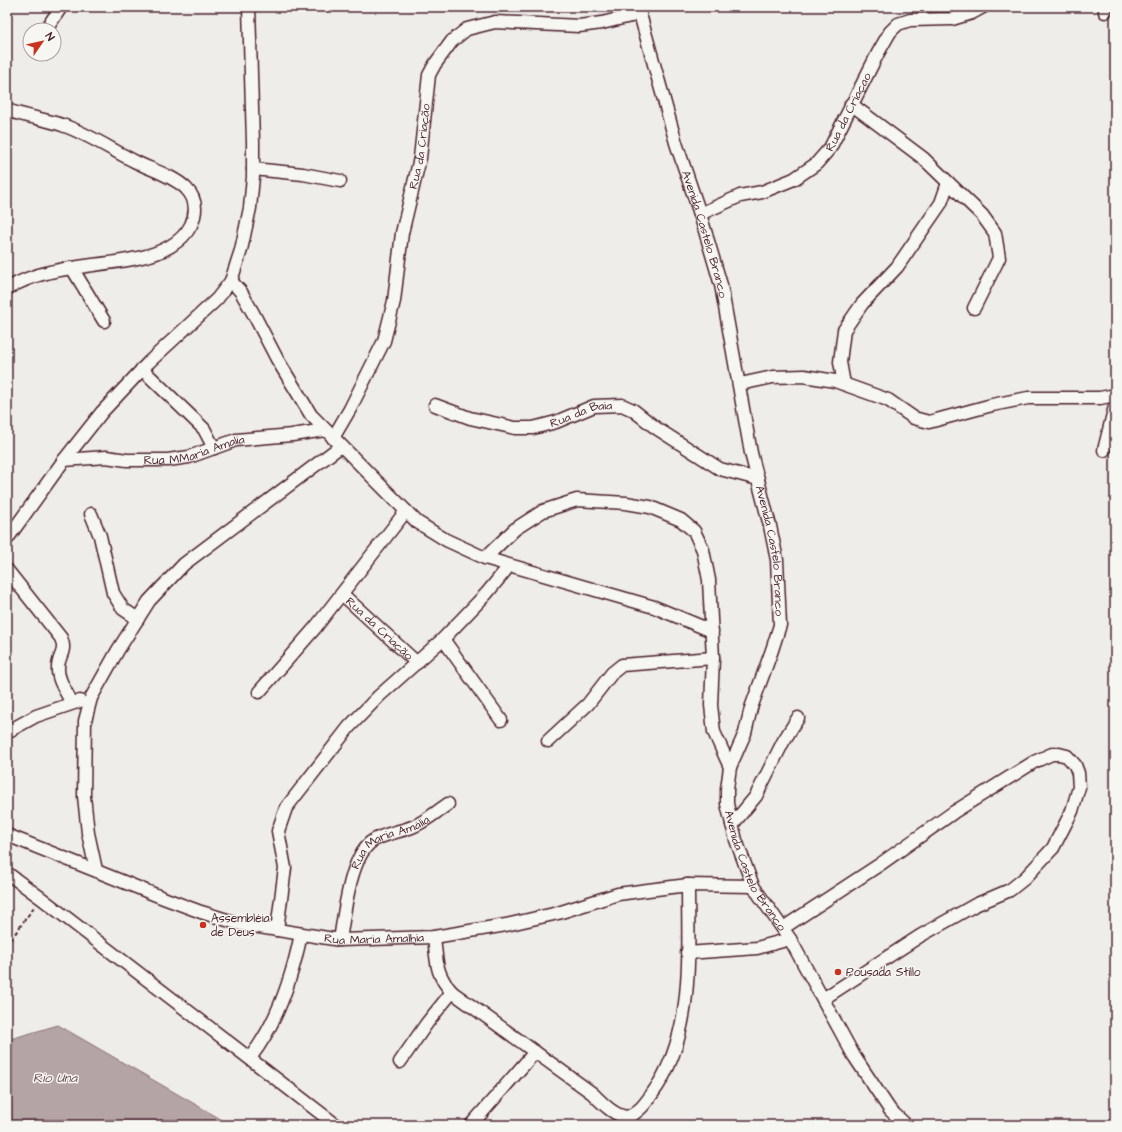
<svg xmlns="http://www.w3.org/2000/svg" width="1122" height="1132" viewBox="0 0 1122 1132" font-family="'Architects Daughter',sans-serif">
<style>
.water{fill:#b4a4a5;stroke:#8a6f74}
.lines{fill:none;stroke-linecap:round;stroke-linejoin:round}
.minor-casing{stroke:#4a1f2b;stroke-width:15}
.path{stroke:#4a1f2b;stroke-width:2;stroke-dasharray:4 3;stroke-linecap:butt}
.minor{stroke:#f6f6f2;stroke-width:12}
.poi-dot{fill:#c8321e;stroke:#f6f6f2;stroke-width:1.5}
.labels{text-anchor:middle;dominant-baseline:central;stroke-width:3;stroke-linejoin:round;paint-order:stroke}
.street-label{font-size:12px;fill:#4a1f2b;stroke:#f6f6f2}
.poi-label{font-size:12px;fill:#4a1f2b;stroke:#f6f6f2;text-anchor:start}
.water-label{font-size:13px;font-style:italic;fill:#6f4e56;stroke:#f6f6f2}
</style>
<rect width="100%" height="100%" fill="#efedea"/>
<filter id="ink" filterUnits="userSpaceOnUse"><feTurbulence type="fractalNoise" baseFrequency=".025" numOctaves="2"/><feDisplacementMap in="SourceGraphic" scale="8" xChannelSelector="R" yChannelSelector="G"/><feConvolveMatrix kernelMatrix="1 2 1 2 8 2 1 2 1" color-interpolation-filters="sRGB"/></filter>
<g filter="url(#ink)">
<path class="water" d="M58,1025l173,100h-224v-85z"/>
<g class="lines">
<defs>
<g id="minor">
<path d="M623,7l8,9"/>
<path id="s1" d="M638,7l38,136 24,71 21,71 30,168 19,73 7,34 3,65 -8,25 -21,58 -6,25 -15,34 -3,22v15l9,36 17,46 37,53 64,117 36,54 16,15"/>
<path d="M1105,7v5"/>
<path d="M49,25l12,-18"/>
<path d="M851,104l72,54 59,57 13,18 4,25 -25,50"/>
<path d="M7,110c19,7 39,9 58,16 25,9 47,24 71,36 26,13 73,23 55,63 -9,18 -30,28 -49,32 -45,11 -95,7 -135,32"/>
<path d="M253,169l50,5 37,7"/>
<path id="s2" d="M700,214l40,-18 22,-4 32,-13 22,-15 14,-16 48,-95 12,-21 8,-8 12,-4 42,-1 20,-6 11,-6"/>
<path d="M72,268l32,53"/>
<path d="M231,281l10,11 12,21 24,46 34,56 106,107 29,18 39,18 169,49 58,24"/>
<path d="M142,369l62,60 10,19"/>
<path d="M740,384l33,-7 31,-1 31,5 53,19 26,18 15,4 63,-17 36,-7h72l15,-3"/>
<path d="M844,384l-4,-22 4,-32 18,-26 35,-37 44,-64 7,-20"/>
<path id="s3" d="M435,405l35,13 45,10h18l23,-6 38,-16 28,-1 11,5 23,18 64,41 38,10"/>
<path id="s4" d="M333,438l17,-29 34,-68 10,-40 8,-68 18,-75 9,-83 6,-11 17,-23 15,-12 28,-7 84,4 23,-3 37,-9"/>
<path d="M1104,450l11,-44"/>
<path id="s5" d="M64,460l42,-3 21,3h41l21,-3 47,-17 56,-5 33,-5"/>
<path d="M91,514l9,22 13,57 10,16 15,10"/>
<path d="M7,539l57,-79 38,-48 47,-50 68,-63 14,-18 10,-31 9,-42 3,-31v-35l-4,-135"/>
<path d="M485,558l30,-29 28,-18 34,-11 49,3 24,4 31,13 13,11 9,19 6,30 4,78 -2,47 3,27 16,35"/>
<path d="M7,570l54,68c6,15 -3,17 -3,30 -1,12 9,25 14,35"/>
<path id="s6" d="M342,594l75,69"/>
<path d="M443,639l58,81"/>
<path d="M259,692l56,-64 91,-117"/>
<path d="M7,732l29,-16 44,-15"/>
<path d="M548,741l40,-37 24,-31 10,-8 91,-7"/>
<path d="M732,825l24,-29 27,-54 15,-24"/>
<path id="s7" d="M7,835l159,64 35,13 39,12 100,16 94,-3 72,-12 52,-12 60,-19 30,-4 40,-5 65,1"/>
<path d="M96,870l-8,-37 -4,-37 1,-75 6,-23 27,-48 31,-49 35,-37 157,-118"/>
<path d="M7,873l34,25 295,227"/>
<path d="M783,928l96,-63 75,-53 80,-50 18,-8h7l8,2 8,9 3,8 1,14 -7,24 -19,37 -28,30 -15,12 -35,15 -55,31 -97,63"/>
<path d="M277,930l8,-62 -7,-37 8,-23 63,-81 30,-31 64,-57 44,-46 22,-27"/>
<path id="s8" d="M340,940c4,-25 10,-82 31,-98 11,-8 28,-10 41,-15 13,-5 24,-15 36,-23"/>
<path d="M687,953l70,-5 33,-9"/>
<path d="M452,992l140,101c9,9 23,24 36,24 11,-5 17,-13 24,-23 43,-58 36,-140 36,-209"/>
<path d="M250,1058c28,-36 42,-80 51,-124"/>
<path d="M400,1062l27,-39 25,-31c-17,-18 -15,-31 -18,-55"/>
<path d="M471,1125l64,-73"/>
</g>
</defs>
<use href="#minor" class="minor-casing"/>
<path class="path" d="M7,945l27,-38"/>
<use href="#minor" class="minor"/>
</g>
</g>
<g class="poi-dot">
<circle cx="203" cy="925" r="4"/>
<circle cx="838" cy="972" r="4"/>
</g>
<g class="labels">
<g class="street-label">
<text stroke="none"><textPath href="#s2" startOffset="189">Rua da Criaçao</textPath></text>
<text stroke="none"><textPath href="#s4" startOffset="308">Rua da Criação</textPath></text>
<text stroke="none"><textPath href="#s1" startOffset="237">Avenida Castelo Branco</textPath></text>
<text stroke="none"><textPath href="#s3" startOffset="152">Rua da Baia</textPath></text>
<text stroke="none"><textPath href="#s5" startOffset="132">Rua MMaria Amalia</textPath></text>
<text stroke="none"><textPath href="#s1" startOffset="561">Avenida Castelo Branco</textPath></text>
<text stroke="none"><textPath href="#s6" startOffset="51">Rua da Criação</textPath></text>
<text stroke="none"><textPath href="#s8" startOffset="120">Rua Maria Amália</textPath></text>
<text stroke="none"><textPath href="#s1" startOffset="897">Avenida Castelo Branco</textPath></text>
<text stroke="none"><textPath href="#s7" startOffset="385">Rua Maria Amalhia</textPath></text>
</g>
<g class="poi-label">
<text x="211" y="918">Assembléia<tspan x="211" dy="14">de Deus</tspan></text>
<text x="846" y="972">Pousada Stillo</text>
</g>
<g class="water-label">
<text x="55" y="1078">Rio Una</text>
</g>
</g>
<rect width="1122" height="1132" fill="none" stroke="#f6f6f2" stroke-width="24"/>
<rect x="12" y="12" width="1098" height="1108" fill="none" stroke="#4a1f2b" stroke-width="1.5" filter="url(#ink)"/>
<g transform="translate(42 42) rotate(56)"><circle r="19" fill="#f6f6f2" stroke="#b1a0a2"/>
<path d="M0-3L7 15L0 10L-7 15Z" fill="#c8321e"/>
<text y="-6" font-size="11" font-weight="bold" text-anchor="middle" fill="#4a1f2b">N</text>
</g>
</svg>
